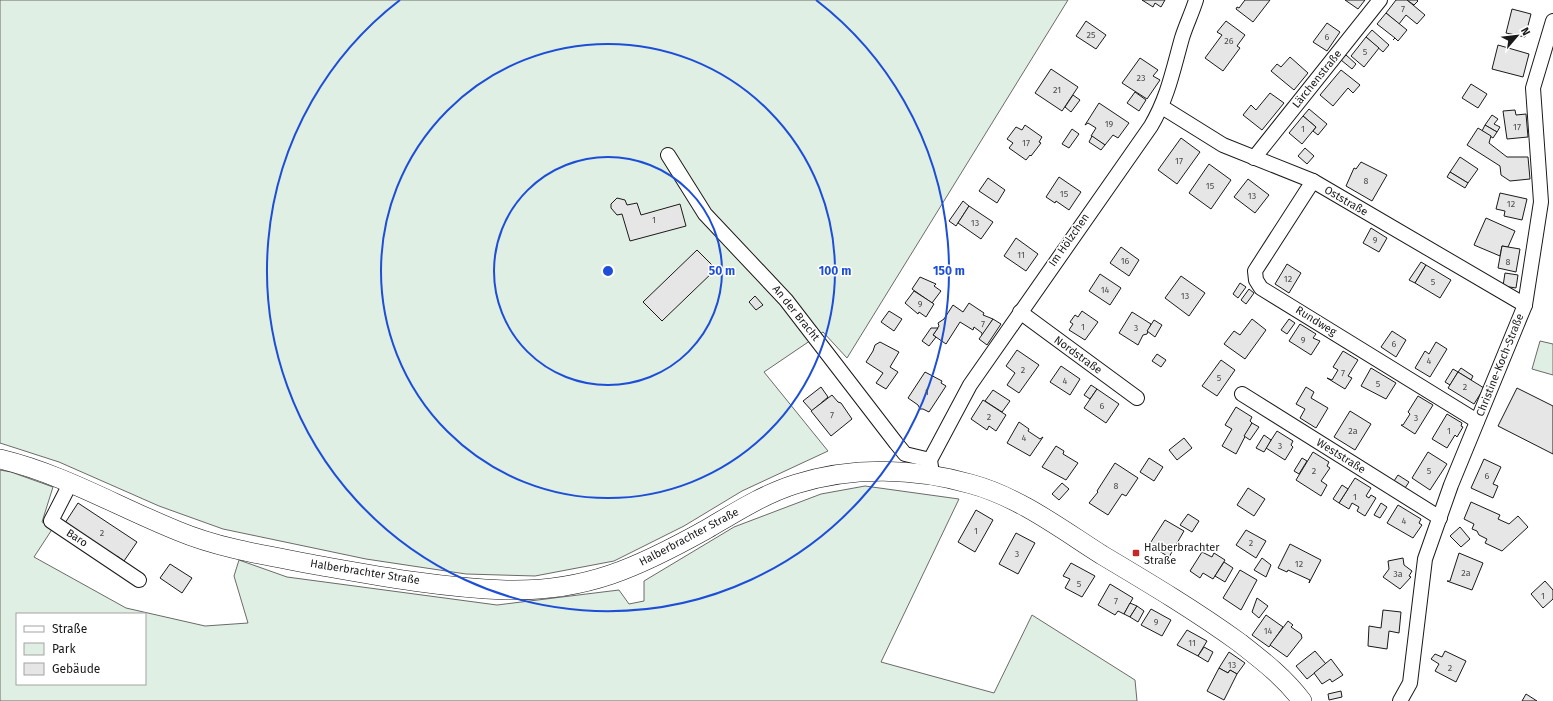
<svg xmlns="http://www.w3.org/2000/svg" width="1553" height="701" viewBox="0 0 1553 701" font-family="'Fira Sans',sans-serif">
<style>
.green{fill:#e0efe3;stroke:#6a6a6a;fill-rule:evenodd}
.building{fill:#e6e6e6;stroke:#1a1a1a}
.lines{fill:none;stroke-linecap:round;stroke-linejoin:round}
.street-casing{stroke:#1a1a1a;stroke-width:16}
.secondary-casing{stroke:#1a1a1a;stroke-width:20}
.street{stroke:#fff;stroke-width:14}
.secondary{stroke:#fff;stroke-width:19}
.ring{fill:none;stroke:#1d4ed8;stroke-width:2}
.poi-dot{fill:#c62828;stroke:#fff;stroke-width:1.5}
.labels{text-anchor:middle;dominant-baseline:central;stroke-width:3;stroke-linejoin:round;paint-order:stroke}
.number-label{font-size:9px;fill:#4d4d4d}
.street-label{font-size:11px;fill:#1a1a1a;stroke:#fff}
.poi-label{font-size:11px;fill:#1a1a1a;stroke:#fff;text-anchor:start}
.centre{fill:#1d4ed8;stroke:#fff;stroke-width:2}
.ring-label{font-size:12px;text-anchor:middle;font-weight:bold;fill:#1d4ed8;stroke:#fff;stroke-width:3;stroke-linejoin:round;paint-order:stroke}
</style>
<rect width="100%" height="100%" fill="#fff"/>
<g class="green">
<path d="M0,0h1068l-221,358 -24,-26 -59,40 64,79 -86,40 -58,35 -70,35 -79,15 -69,-2 -100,-15 -143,-30 -64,-23 -100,-44 -59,-19z"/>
<path d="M1540,341l13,3v31l-21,-6z"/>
<path d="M0,470l11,2 42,15 -11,35 11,6 -19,29 92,51 79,18 43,-3 -14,-47 5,-16 48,17 210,28 122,-15 10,14 15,-3v-20l90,-54 87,-33 44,-8 94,13 -78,163 113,31 38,-78 103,65 2,21h-1137zM17,614h128v70h-128z"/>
</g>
<g class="building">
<path d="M1142,0h23l-4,7 -6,-4 -2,4z"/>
<path d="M1245,0h25l-17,22 -17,-13 1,-2 2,1z"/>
<path d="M1345,0h20l-7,9z"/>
<path d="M1396,0h11l18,15 -8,9 -11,-9 -7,9 -13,-11z"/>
<path d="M1407,0h10l1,1 -4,4z"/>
<path d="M1512,9l19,5 -6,23 -19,-4z"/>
<path d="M1386,13l21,17 -9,11 -3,-3 -2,2 2,-2 -18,-14z"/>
<path d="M1086,21l20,14 -10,14 -20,-13z"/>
<path d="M1226,21l19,14 -8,11 3,2 -17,23 -18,-13 17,-23 -5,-3z"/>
<path d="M1327,23l13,9 -13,19 -14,-9z"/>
<path d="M1372,30l17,15 -6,7 -17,-15z"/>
<path d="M1366,37l13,11 -15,19 -13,-11z"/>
<path d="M1498,45l31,9 -6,23 -31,-8z"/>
<path d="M1346,55l10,9 -4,5 -11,-9z"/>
<path d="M1290,57l18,16 -14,17 -23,-19 6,-7 4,3z"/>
<path d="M1140,58l18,12 -5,6 7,4 -13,19 -25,-16z"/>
<path d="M1051,69l27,18 -16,24 -27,-18z"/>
<path d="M1341,70l19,15 -7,8 -5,-5 -15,18 -13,-11z"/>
<path d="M1471,84l16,10 -9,14 -16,-10z"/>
<path d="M1135,92l11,8 -7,11 -12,-8z"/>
<path d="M1270,93l14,10 -22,27 -19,-15 8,-10 5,5z"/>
<path d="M1073,95l7,5 -9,12 -6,-5z"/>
<path d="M1099,103l30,20 -11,15 -5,-3 -8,10 -14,-9 5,-8 -8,-5 -3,2z"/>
<path d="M1309,109l18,15 -9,11 -5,-4 3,-4 -13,-11z"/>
<path d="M1515,110l1,5 10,-1 2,23 -21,2 -4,-28z"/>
<path d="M1492,115l6,4 -4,5 6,3 -3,5 -12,-7z"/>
<path d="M1303,116l13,11 -14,17 -13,-11z"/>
<path d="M1025,125l17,12 -3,5 2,1 -10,13 -1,-1 -4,5 -17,-12 4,-5 -6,-4 9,-12 6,3z"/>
<path d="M1485,125l12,7 -4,6 -11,-7z"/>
<path d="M1478,128l13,8 -2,7 18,14h21l2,22 -20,2 -9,-6 -1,-9 -33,-21z"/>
<path d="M1072,129l7,5 -10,14 -7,-4z"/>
<path d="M1092,136l13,9 -4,5 -12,-8z"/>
<path d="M1181,138l19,14 -23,32 -19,-14z"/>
<path d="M1305,148l9,8 -7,8 -9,-8z"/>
<path d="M1460,157l18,12 -10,14 -18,-11z"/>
<path d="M1361,162l26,13 -15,26 -26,-15 8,-18 2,1z"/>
<path d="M1209,164l22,16 -20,29 -22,-16z"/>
<path d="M1450,172l18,11 -3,5 -18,-11z"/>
<path d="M1059,177l22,15 -12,18 -13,-9 -1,2 -9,-6z"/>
<path d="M988,178l17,12 -8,13 -18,-12z"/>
<path d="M1248,179l21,16 -14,18 -21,-16z"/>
<path d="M1500,193l27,6 -5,21 -18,-4 1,-5 -9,-2z"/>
<path d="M617,198l8,2 2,5 10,-2 4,12 39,-11 6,22 -56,15 -8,-27 -5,1 -6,-7v-4z"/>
<path d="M963,201l6,5 -13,20 -7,-5z"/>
<path d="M969,206l24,16 -12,17 -23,-16z"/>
<path d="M1486,218l29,13 -7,16 -6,-1 -2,10 -26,-11z"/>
<path d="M1371,228l16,10 -8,14 -16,-9z"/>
<path d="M1016,238l22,16 -12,17 -22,-15z"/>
<path d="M1502,246l18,3 -4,23 -18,-4z"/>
<path d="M1121,247l18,13 -10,16 -19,-13z"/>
<path d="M697,250l19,19 -54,52 -19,-19z"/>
<path d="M1421,262l5,3 -11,18 -6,-3z"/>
<path d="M1287,264l14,9 -12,20 -14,-9z"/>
<path d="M1426,265l25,15 -11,18 -25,-15z"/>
<path d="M1505,273l13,2 -2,13 -13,-2z"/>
<path d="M1100,274l21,14 -11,17 -21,-14z"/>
<path d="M1181,276l24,17 -16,23 -24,-18z"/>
<path d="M920,277l16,7 -2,2 7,5 -9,12 -20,-14z"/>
<path d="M1240,283l6,4 -8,11 -5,-4z"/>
<path d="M1249,289l5,4 -8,11 -5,-4z"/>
<path d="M914,291l20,13 -8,13 -7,-5 -1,2 -13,-11z"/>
<path d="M755,296l8,9 -7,5 -7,-8z"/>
<path d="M969,303l15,10 -1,2 10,4 -11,17v-3l-8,-6 -1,3 -13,-8 -14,22 -13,-9 6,-9 -1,-3 6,-4 9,-14 10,7z"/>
<path d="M889,311l13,8 -8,12 -13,-9z"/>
<path d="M1082,311l16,11 -13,18 -16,-10 4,-6 -3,-2 5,-7 3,2z"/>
<path d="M1132,312l19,12 -4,10 -4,1 -5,10 -19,-12z"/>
<path d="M993,319l8,5 -14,21 -8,-6z"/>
<path d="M1252,319l14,11 -21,29 -21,-15 10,-13 6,4z"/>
<path d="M1289,319l6,4 -8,11 -6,-4z"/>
<path d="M1154,320l8,5 -7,12 -8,-6z"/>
<path d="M1300,324l16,10 -3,4 7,3 -9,14 -22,-14z"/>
<path d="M931,328h7l-5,7 3,2 -7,9 -7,-5z"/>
<path d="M1392,331l14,9 -10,17 -15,-10z"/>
<path d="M880,342l19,10 -9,15 8,5 -12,17 -10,-6 7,-10 -17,-11 7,-11 2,-6z"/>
<path d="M1436,342l11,7 -17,28 -15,-9 10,-17 4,3z"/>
<path d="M1017,350l22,15 -20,28 -12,-8 8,-12 -9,-7z"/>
<path d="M1343,351l15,9 -10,16 4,2 -7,11 -18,-11 5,2 6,-10 -5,-3z"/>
<path d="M1157,354l9,6 -5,7 -9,-6z"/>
<path d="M1221,360l14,10 -18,26 -15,-10z"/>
<path d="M1061,366l19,13 -10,16 -20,-13z"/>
<path d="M1371,368l25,15 -10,16 -25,-13z"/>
<path d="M1461,368l12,8 -2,4 -13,-8z"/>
<path d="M1453,369l5,3 -8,13 -5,-3z"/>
<path d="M925,372l17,9 -1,2 5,3 -17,26 -6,-3h-3l-2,-4 -10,-7z"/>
<path d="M1458,372l26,16 -10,16 -26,-16z"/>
<path d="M1091,385l6,4 -7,10 -6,-4z"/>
<path d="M821,387l7,10 -16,14 -9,-10z"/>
<path d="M1306,387l8,5 -3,6 17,10 -12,20 -16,-10 5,-9 -9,-5z"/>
<path d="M1517,388l36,18v48l-55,-28z"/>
<path d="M1097,389l22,15 -13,19 -22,-15z"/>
<path d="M993,390l17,11 -8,11 -17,-11z"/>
<path d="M832,395l6,7 3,1 11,16 -21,17 -20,-25z"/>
<path d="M1418,396l15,9 -18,29 -14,-9h2l7,-11 -2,-2z"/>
<path d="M983,400l23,15 -10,16 -7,-5 -2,4 -16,-11z"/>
<path d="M1236,407l16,10 -2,4 2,2 -16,31 -14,-8 10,-17 -7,-4z"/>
<path d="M1350,411l21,13 -16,26 -21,-13z"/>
<path d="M1447,414l15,9 -1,3 2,1 -6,10 -2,-2 -8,13 -15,-9z"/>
<path d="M1019,422l10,7 -1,2 12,8 3,-2 -13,19 -23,-13z"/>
<path d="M1252,423l7,4 -9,13 -6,-4z"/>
<path d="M1277,431l16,10 -2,4 2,2 -8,13 -19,-12z"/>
<path d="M1264,435l7,5 -7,12 -8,-4z"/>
<path d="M1184,438l8,10 -15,12 -8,-10z"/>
<path d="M1056,446l8,5 -1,3 15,9 -12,17 -24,-13z"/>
<path d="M1313,452l16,10 -2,4 3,2 -9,13 6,4 -6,11 -25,-16z"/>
<path d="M1428,452l19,12 -17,26 -18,-12z"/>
<path d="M1149,458l14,9 -9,14 -14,-9z"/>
<path d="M1302,458l5,3 -8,13 -5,-3z"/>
<path d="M1484,459l17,8 -8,17 5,2 -5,12 -22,-10z"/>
<path d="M1115,463l23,15 -12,18 -4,-2 -14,21 -19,-12 9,-11 -1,-1z"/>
<path d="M1398,475l11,7 -4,6 -11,-7z"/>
<path d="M1355,478l16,10 -5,8 3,2 2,-3 5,3 -11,18 -8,-5 2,-4 -7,-4 -3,6 -10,-6z"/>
<path d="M1062,483l7,6 -10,11 -7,-6z"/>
<path d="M1342,485l6,4 -9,14 -6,-4z"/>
<path d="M1248,488l17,11 -11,17 -17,-11z"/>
<path d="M1471,502l29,13 -2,4 11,5 9,-8 10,11 -26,24 -17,-8 2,-4 -8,-4 -2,-4 -5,-2 2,-5 -10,-5z"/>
<path d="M78,503l59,39 -13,19 -7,-5 -3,3 -3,-2 2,-3 -48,-31z"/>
<path d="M1381,503l6,4 -7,11 -6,-3z"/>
<path d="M1398,505l23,14 -2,4 3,2 -9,13 -26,-15z"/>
<path d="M976,510l17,10 -18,32 -17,-10z"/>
<path d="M1188,514l11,7 -7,11 -12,-7z"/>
<path d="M1165,520l19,11 -15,26 -20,-12z"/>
<path d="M1460,527l10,12 -9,8 -11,-11z"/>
<path d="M1246,530l20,11 -10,17 -20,-13z"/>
<path d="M1016,533l19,10 -17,31 -19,-10z"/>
<path d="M1290,544l31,16 -12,23 1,-3 -22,-10 -1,2 -9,-4z"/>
<path d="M1202,552l10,5 2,-4 11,7 -12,19 -10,-6 -3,5 -10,-7z"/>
<path d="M1459,553l24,10 -11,27 -25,-9h3z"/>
<path d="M1262,558l9,7 -5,12 -12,-7z"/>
<path d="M1403,558l1,7 8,6 -3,5 2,1 -11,12 -17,-12 6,-8 -1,-8z"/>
<path d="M1224,562l9,6 -8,14 -10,-6z"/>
<path d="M1071,563l24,13 -13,21 -17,-9 5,-9 -7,-3z"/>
<path d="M170,564l22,14 -10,15 -22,-15z"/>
<path d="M1240,570l17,10 -16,30 -18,-12z"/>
<path d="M1545,581l8,9v9l-10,9 -12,-14z"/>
<path d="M1110,584l23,14 -9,16 -6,-3 -3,4 -17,-10z"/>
<path d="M1257,598l11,8 -9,12 -7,-6z"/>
<path d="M1130,603l7,3 -7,11 -6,-3z"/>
<path d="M1137,606l7,5 -6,11 -8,-5z"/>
<path d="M1151,609l20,11 -9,16 -21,-11z"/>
<path d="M1383,610l18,2 -2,21 -10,-2 -2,18 -19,-3 1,-20 12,2z"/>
<path d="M1266,615l17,12 -14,20 -17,-12z"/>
<path d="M1288,621l5,4 -2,2 10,7 1,4 -15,19 -17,-12z"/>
<path d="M1187,630l20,11 -9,15 -21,-11z"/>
<path d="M1204,647l9,5 -5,10 -10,-6z"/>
<path d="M1315,651l11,13 -19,15 -11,-13z"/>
<path d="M1445,651l21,10 -10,21 -21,-11 4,-7 -8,-5 4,-5 7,3z"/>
<path d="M1229,652l16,11 -8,11 -7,-4 -2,3 -9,-5z"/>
<path d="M1331,659l12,16 -11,7 -2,-3 -8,5 -8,-11z"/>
<path d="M1219,668l9,5 2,-3 7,4 -13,26 -17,-9z"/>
<path d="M1341,691l1,6 -13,3 -1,-6z"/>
<path d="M1526,694l11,7h-15z"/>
</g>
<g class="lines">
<defs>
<g id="street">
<path d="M1162,107l61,38 90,36 212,124"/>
<path d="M668,155l37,59 81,86 110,143 9,11 25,6"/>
<path d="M1254,158l126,-158"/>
<path d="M1313,181l-58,90 1,9 5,8 216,133"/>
<path d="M1020,312l117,86"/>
<path d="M1242,394l198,124"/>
<path d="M932,474l-2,-14 40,-75 181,-259c17,-29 22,-56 31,-88 4,-13 10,-25 14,-38"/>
<path d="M71,482l-20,39 88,59"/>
<path d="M1400,701l10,-18 15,-124 26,-74 74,-180 16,-103 -8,-114 20,-67"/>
</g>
<path id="secondary" d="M0,459c63,15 118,48 178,72 43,18 92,25 138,34 62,11 126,23 190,25 80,2 133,-23 201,-61 29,-17 57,-35 89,-45 57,-18 119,-16 175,0 48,13 90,45 131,71 47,28 94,56 138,88 23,18 45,35 62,58"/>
</defs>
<use href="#street" class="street-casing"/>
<use href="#secondary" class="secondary-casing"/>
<use href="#street" class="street"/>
<use href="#secondary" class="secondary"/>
</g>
<g class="ring">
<circle cx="608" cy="271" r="114"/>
<circle cx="608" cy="271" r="227"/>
<path d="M816 0A341 341 0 1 1 400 0"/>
</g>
<rect class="poi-dot" x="1132" y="549" width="8" height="8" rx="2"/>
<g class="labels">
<g class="number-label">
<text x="1403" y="9">7</text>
<text x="1091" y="35">25</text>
<text x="1327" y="37">6</text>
<text x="1229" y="41">26</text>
<text x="1365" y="52">5</text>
<text x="1141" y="78">23</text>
<text x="1057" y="90">21</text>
<text x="1109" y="124">19</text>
<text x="1517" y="127">17</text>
<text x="1303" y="129">1</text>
<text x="1026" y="143">17</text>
<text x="1179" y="161">17</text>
<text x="1366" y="181">8</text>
<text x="1210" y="186">15</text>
<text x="1064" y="194">15</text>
<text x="1252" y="196">13</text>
<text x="1511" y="204">12</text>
<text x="654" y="220">1</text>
<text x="975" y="223">13</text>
<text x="1375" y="240">9</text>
<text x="1021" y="255">11</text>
<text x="1125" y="261">16</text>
<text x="1508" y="262">8</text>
<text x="1288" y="279">12</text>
<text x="1433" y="282">5</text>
<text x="1105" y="290">14</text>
<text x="1185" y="296">13</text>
<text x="920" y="304">9</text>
<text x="983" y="324">7</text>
<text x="1083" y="327">1</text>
<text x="1136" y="328">3</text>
<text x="1303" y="340">9</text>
<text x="1394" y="344">6</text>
<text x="1429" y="361">4</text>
<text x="1023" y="370">2</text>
<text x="1343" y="373">7</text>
<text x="1219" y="378">5</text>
<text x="1065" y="381">4</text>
<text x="1378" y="384">5</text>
<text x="1465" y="387">2</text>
<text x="927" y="392">1</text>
<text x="1102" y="406">6</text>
<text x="832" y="415">7</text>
<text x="989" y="417">2</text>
<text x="1416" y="418">3</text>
<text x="1353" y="431">2a</text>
<text x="1449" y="431">1</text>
<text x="1024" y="438">4</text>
<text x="1280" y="446">3</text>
<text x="1314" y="471">2</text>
<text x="1429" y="471">5</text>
<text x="1487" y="476">6</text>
<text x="1116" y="486">8</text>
<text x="1355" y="497">1</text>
<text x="1404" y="521">4</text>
<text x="976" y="531">1</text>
<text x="102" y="533">2</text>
<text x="1251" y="543">2</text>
<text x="1017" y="554">3</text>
<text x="1299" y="564">12</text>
<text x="1466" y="573">2a</text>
<text x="1398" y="574">3a</text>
<text x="1079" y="584">5</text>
<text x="1543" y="596">1</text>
<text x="1116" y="601">7</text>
<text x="1156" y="622">9</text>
<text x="1268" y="631">14</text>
<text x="1192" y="643">11</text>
<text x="1232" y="665">13</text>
<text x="1450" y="668">2</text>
</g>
<g class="street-label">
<text transform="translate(1317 79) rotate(-51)">Lärchenstraße</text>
<text transform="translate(1346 201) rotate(30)">Oststraße</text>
<text transform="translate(1069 240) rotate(-55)">Im Hölzchen</text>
<text transform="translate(796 313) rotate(51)">An der Bracht</text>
<text transform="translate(1316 321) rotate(32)">Rundweg</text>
<text transform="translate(1078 355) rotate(36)">Nordstraße</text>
<text transform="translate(1500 365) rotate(-68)">Christine-Koch-Straße</text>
<text transform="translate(1341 456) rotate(32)">Weststraße</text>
<text transform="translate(689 537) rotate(-28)">Halberbrachter Straße</text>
<text transform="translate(77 538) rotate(33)">Baro</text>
<text transform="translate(365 572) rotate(9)">Halberbrachter Straße</text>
</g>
<g class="poi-label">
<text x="1144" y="547">Halberbrachter<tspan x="1144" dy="13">Straße</tspan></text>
</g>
</g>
<circle cx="608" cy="271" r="6" class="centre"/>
<g class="ring-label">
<text x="722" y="275">50 m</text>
<text x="835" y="275">100 m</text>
<text x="949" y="275">150 m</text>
</g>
<rect x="16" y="613" width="130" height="72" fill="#ffffff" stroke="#a3a3a3"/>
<rect x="24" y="626" width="20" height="6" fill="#ffffff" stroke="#a3a3a3"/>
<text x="52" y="633" font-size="12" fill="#1a1a1a">Straße</text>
<rect x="24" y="643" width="20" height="12" fill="#e0efe3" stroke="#a3a3a3"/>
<text x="52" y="653" font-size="12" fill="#1a1a1a">Park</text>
<rect x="24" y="663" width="20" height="12" fill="#e6e6e6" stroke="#a3a3a3"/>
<text x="52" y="673" font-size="12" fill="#1a1a1a">Gebäude</text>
<g transform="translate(1517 36) rotate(62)" stroke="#ffffff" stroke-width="3" paint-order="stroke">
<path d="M0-3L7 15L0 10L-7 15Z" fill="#1a1a1a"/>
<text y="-6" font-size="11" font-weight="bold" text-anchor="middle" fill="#1a1a1a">N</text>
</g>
</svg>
